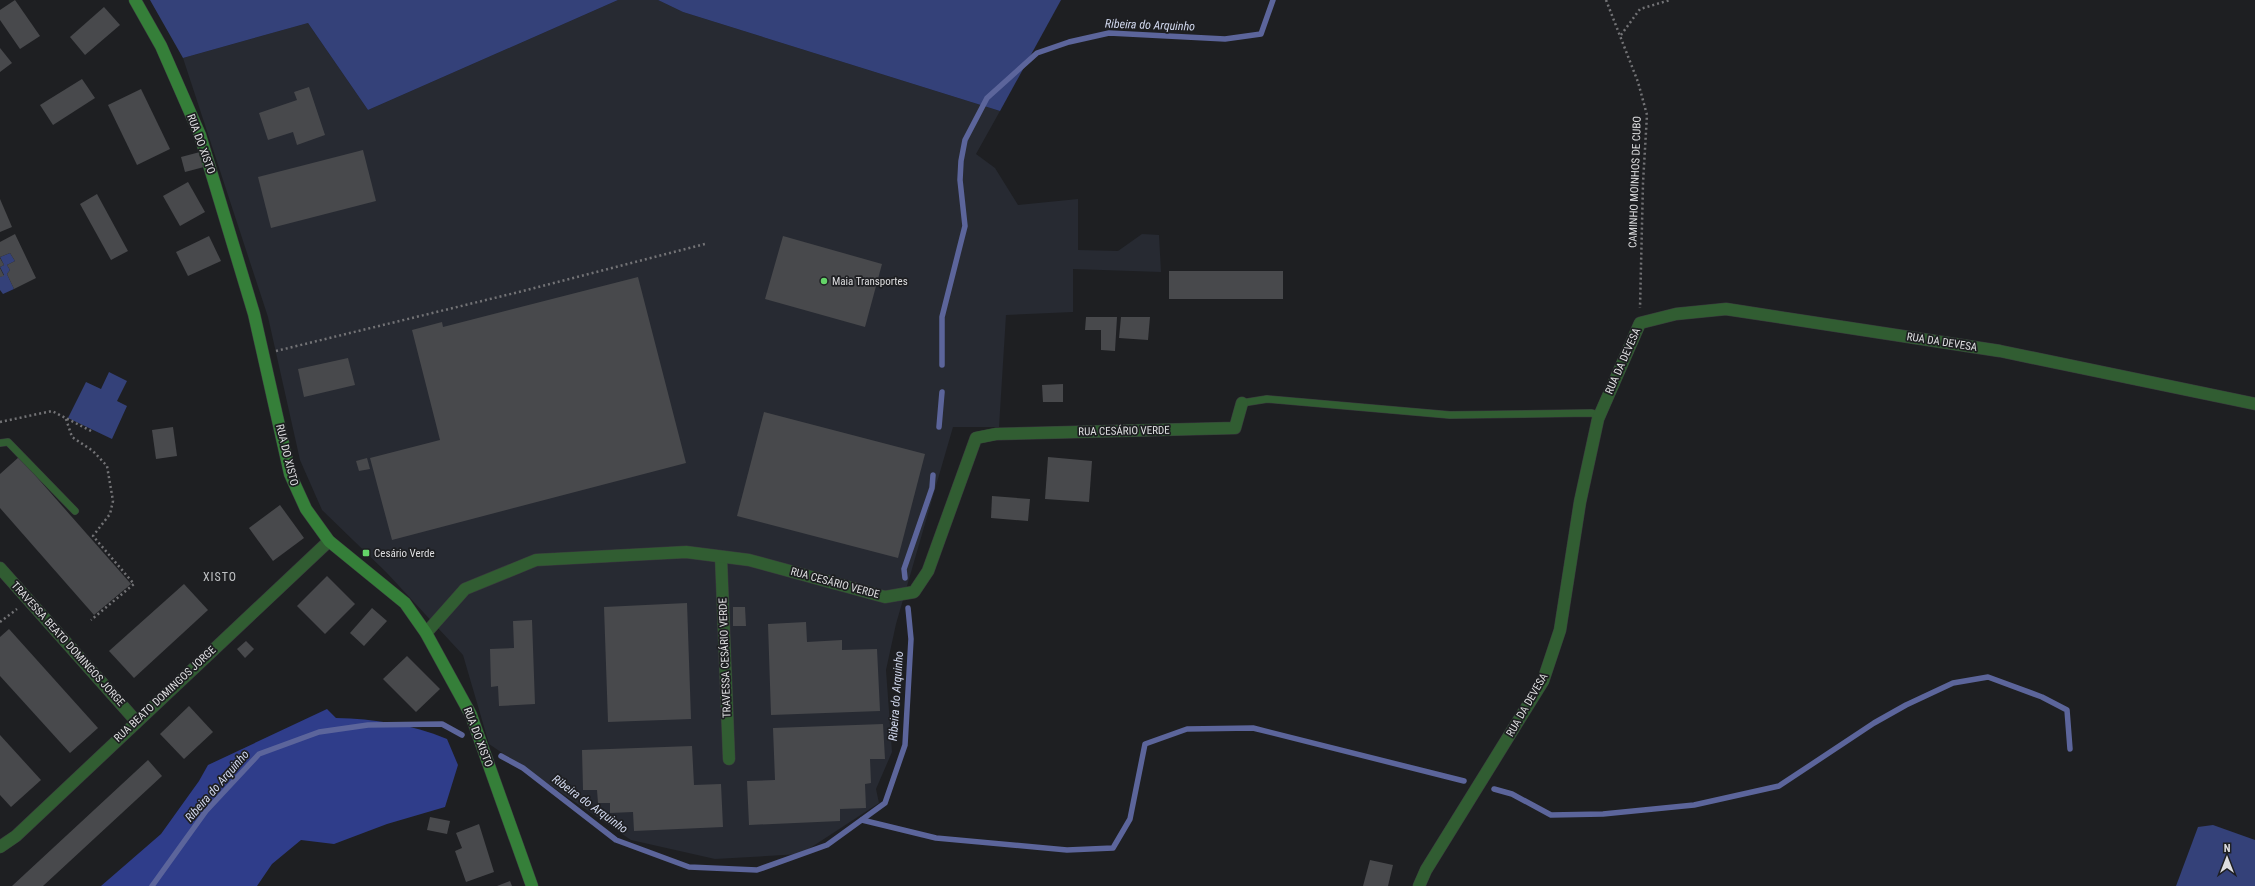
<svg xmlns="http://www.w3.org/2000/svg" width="2255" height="886" viewBox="0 0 2255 886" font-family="'Roboto Condensed',sans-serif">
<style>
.built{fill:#272a32}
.green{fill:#344179}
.forest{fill:#2f3d8a}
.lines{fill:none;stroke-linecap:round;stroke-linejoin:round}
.stream{stroke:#5c659b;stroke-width:5.5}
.building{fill:#48494c}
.lane-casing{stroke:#393a3d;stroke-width:8}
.street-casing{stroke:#393a3d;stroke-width:13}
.secondary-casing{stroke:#393a3d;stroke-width:13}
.path{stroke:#737376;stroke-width:2.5;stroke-dasharray:2 3;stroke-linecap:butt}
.lane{stroke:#315d32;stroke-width:7}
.street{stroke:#315d32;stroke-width:12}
.secondary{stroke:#357f39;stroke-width:12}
.poi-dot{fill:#64d468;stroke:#1e1f22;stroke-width:1.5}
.labels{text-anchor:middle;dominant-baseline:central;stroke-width:3.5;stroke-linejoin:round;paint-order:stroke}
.street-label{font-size:11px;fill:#dedee0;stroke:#1e1f22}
.poi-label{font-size:11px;fill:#dedee0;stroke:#1e1f22;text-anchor:start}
.water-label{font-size:12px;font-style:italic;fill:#d0d7ed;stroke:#1e1f22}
.neighbourhood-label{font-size:12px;letter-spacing:1px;fill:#c1c3c6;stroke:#1e1f22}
</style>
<rect width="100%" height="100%" fill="#1e1f22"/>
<path class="built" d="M618,0h40l25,12 317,99 -24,43 19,14 23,37 60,-6v51l40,1 24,-17 17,1 2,37 -88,-3v43l-67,3 -7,112h-46l-57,197 -10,46 6,82 -16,37 3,14 -78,51 -86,5 -84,-19 -142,-96 -26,-89 -77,-83 -64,-62 -22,-50 -32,-143 -85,-259 125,-35 60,87z"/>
<g class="green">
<path d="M150,0h468l-250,110 -60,-87 -125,35z"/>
<path d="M658,0h403l-61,111 -317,-99z"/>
<path d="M10,253l5,8 -8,4 3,5 -3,4 7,15 -11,5 -3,-4v-13l4,-2 -4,-8 4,-2 -4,-8z"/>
<path d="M109,372l18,9 -10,20 10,5 -15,33 -44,-21 18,-36 15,7z"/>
<path d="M2213,825l42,15v46h-79l22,-59z"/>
</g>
<path class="forest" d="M327,709l9,9c38,1 75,6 111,21l11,26 -13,42 -58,17 -53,20 -33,-4 -29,24 -15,22h-156l60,-52 38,-53 9,-16z"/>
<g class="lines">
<g class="stream">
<path d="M942,365v-48l23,-91 -5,-46 1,-19 4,-21 22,-42 50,-45 32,-11 40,-9 116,6 36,-5 12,-34"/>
<path d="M939,427l3,-35"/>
<path d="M905,578l-1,-9 28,-81 1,-13"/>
<path d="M501,756l22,12 93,72 73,27 68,3 70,-25 58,-42 20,-58 6,-106 -3,-31"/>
<path d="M1494,789l18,5 39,21 52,-1 91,-9 85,-19 95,-63 32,-18 47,-22 35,-6 54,20 25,13 3,39"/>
<path d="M862,820l74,18 131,12 46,-2 17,-29 15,-75 42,-15 66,-1 211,53"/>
<path d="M152,886l54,-75 53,-57 60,-22 49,-7 74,-1 20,11"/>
</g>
</g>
<g class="building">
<path d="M15,0l25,36 -20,13 -20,-29v-10z"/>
<path d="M104,7l16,18 -35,30 -15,-18z"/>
<path d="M0,48l12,15 -12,9z"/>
<path d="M82,79l13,19 -42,27 -13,-20z"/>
<path d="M309,87l16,48 -28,10 -4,-13 -25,8 -9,-27 38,-13 -3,-8z"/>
<path d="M141,89l29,60 -33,16 -29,-60z"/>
<path d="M363,150l13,51 -105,27 -13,-51z"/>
<path d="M200,152l4,15 -19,5 -4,-15z"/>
<path d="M188,182l17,30 -25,14 -17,-30z"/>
<path d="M97,194l31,57 -17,9 -31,-56z"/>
<path d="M0,199l12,28 -12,5z"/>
<path d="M15,234l21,44 -22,11 -7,-15 3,-4 -3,-5 8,-4 -5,-8 -10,4v-15z"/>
<path d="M209,236l12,25 -33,15 -12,-24z"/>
<path d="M783,236l99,28 -17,63 -100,-28z"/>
<path d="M0,258l4,7 -4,2z"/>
<path d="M0,268l4,8 -4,1z"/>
<rect x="1169" y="271" width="114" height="28"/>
<path d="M638,277l48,186 -294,77 -22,-82 70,-18 -28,-110 30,-8 1,5z"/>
<path d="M1086,317h31l-2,34 -14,-1v-20h-16z"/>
<path d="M1121,317h29l-2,23 -29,-2z"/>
<path d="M348,358l7,27 -51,12 -6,-28z"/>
<path d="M1063,384v18h-20l-1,-17z"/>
<path d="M764,412l161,42 -27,104 -161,-42z"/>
<path d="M173,427l4,29 -21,3 -4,-29z"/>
<path d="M19,457l112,127 -37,31 -94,-107v-34z"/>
<path d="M1048,457l44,4 -3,41 -44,-3z"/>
<path d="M367,458l3,11 -11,2 -3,-10z"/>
<path d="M992,496l38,3 -2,22 -37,-3z"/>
<path d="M280,505l24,33 -31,23 -24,-33z"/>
<path d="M327,576l28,28 -30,30 -28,-28z"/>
<path d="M184,584l24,26 -74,68 -25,-27z"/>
<path d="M687,603l4,116 -83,3 -4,-115z"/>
<path d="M733,607h12l1,19h-13z"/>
<path d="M372,608l15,13 -23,25 -14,-13z"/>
<path d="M532,620l3,84 -36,2 -1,-20 -7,1 -1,-38 24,-1 -1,-27z"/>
<path d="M806,622l1,20 35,-2v10l35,-1 3,62 -109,4 -3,-91z"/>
<path d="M9,629l89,99 -28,25 -70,-77v-39z"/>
<path d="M246,641l8,8 -9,9 -8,-9z"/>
<path d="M407,656l33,33 -24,23 -33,-33z"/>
<path d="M189,706l24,26 -29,27 -24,-25z"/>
<path d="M883,724l2,35h-15l1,24 -6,1 1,24 -26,1v12l-91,4 -2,-44 28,-1 -2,-52z"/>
<path d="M0,735l41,45 -30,27 -11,-12z"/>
<path d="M692,746l2,39 27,-1 2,43 -89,4 -1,-19 -23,1v-10h-12l-1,-13h-14l-1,-40z"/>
<path d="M148,760l14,16 -119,110h-31z"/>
<path d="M430,817l20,4 -3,13 -20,-4z"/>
<path d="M479,824l15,48 -28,10 -11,-31 7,-3 -6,-15z"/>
<path d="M1370,860l23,5 -5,21h-25z"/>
<path d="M510,881l2,5h-15z"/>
</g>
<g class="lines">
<defs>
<g id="lane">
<path d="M1242,403l25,-4 183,16 141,-2 8,2"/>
<path d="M0,443l8,-1 67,69"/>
</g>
<g id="street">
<path d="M721,557l8,202"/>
<path d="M0,568l136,153"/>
<path d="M426,633l39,-44 71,-29 150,-8 63,8 136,37 29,-5 14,-21 48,-133 20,-4 239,-6 7,-25"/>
<path d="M0,847l16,-11 313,-295"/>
<path d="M1419,886l7,-16 117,-189 17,-51 20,-128 18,-83 42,-96 36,-9 50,-5 274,42 255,53"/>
</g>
<path id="secondary" d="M135,0l26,46 39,89 54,179 36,160 16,35 23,32 76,62 21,30 45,82 61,171"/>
</defs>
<use href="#lane" class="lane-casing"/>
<use href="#street" class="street-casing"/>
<use href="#secondary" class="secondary-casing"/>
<g class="path">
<path d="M1606,0l32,82 9,33 -4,68 -3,125"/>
<path d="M1621,35l19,-26 30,-9"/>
<path d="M276,351l247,-60 182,-47"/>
<path d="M66,419l6,18 21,14 14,15 6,35 -3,13 -17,22 41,48 -43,36"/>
<path d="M0,422l52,-11 41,21"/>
<path d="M0,622l17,-13"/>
</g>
<use href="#lane" class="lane"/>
<use href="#street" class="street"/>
<use href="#secondary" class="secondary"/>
</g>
<g class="poi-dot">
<circle cx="824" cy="281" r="4"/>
<rect x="362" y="549" width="8" height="8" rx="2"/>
</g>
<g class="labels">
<g class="street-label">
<text transform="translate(201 144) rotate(70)">RUA DO XISTO</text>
<text transform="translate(1635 182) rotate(-88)">CAMINHO MOINHOS DE CUBO</text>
<text transform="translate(1942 342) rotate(9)">RUA DA DEVESA</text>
<text transform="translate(1623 361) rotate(-66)">RUA DA DEVESA</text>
<text transform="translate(1124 431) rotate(-1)">RUA CESÁRIO VERDE</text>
<text transform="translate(287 455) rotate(76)">RUA DO XISTO</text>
<text transform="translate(835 583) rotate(15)">RUA CESÁRIO VERDE</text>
<text transform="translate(68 644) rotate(48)">TRAVESSA BEATO DOMINGOS JORGE</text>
<text transform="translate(725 658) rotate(-92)">TRAVESSA CESÁRIO VERDE</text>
<text transform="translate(165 694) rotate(-43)">RUA BEATO DOMINGOS JORGE</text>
<text transform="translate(1527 705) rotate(-60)">RUA DA DEVESA</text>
<text transform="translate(478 737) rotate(69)">RUA DO XISTO</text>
</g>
<g class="poi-label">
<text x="832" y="281">Maia Transportes</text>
<text x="374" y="553">Cesário Verde</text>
</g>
<g class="water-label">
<text transform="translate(1150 25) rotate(2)">Ribeira do Arquinho</text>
<text transform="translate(896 696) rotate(-86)">Ribeira do Arquinho</text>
<text transform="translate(217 786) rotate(-49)">Ribeira do Arquinho</text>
<text transform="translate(590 804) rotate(36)">Ribeira do Arquinho</text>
</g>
<g class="neighbourhood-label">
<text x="220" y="577">XISTO</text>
</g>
</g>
<g transform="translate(2227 858)" stroke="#1e1f22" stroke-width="3" paint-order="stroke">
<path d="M0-3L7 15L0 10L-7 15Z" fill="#dedee0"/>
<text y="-6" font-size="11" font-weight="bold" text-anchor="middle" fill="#dedee0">N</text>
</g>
</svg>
